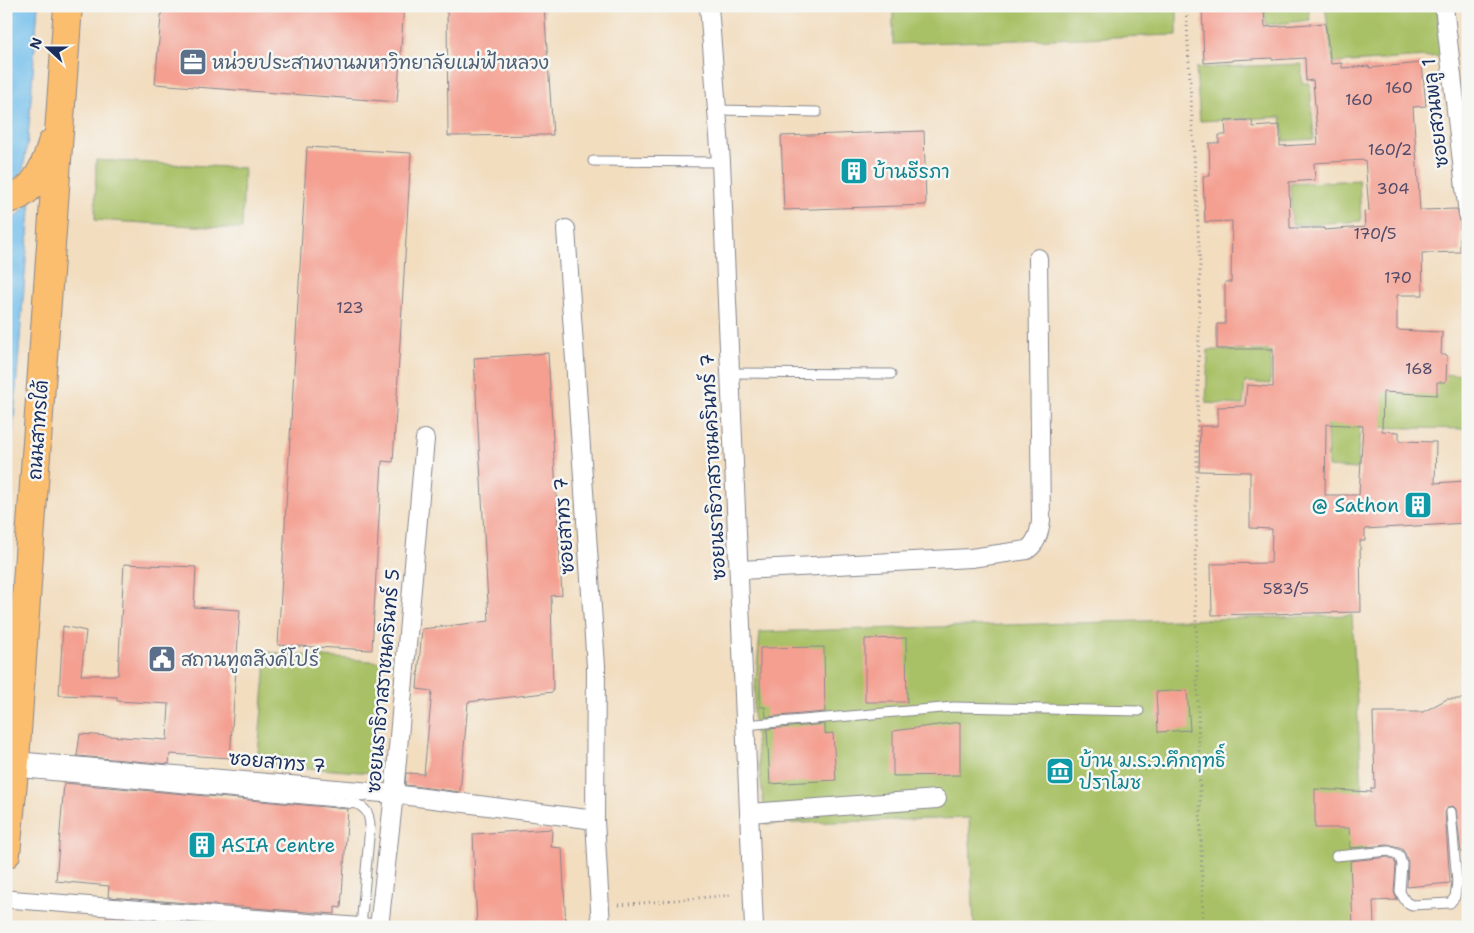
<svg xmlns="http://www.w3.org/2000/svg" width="1474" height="933" viewBox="0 0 1474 933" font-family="'Shantell Sans','Playpen Sans Thai',sans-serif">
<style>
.green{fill:#a9c166;stroke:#627862}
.water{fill:#73bfec;stroke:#4777a5}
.building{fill:#f49f90;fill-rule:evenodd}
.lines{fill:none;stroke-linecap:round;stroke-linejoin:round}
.lane-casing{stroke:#86868e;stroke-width:11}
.street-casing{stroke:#86868e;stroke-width:20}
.primary-casing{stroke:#86868e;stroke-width:30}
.path{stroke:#86868e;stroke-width:3;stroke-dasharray:1 4;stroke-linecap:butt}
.lane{stroke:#fff;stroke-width:9}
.street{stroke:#fff;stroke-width:18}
.primary{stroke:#fbbd6e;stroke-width:28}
.labels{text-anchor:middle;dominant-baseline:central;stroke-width:5;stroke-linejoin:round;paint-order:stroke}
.number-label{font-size:16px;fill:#514b6a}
.service-label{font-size:19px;fill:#4e5e75;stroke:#f6f6f2;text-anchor:start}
.street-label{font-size:19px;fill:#1b2f5e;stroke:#f6f6f2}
.culture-label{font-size:19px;fill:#0d838f;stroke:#f6f6f2;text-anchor:start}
</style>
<rect width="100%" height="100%" fill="#f6f6f2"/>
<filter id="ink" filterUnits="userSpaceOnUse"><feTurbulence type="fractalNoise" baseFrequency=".02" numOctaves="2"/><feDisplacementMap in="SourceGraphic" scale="10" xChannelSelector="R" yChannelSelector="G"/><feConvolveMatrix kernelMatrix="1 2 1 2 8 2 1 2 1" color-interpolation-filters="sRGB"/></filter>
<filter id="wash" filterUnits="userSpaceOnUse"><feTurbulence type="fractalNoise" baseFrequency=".0096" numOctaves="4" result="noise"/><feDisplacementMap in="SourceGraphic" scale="20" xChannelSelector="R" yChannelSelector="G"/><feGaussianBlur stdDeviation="1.12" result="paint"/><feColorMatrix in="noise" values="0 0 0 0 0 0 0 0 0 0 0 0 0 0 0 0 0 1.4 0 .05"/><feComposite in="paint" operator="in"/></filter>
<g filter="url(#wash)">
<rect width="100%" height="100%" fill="#f2ddbf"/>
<g class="green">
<path d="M893,6h284v29l-284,9z"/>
<path d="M1264,6h44l2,14 -44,5z"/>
<path d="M1325,6h112l5,50 -109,7z"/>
<path d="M1302,64v19h8l4,56 -30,2 -3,-24 -81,4 -4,-53z"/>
<path d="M96,160l148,8 -2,61 -147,-9z"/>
<path d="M1359,180l2,41 -69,4 -2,-41z"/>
<path d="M1208,350l63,1 -1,33 -25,-2 -2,23 -37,-2z"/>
<path d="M1466,374l1,55 -107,-2 -3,42 -29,-2 -1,-41h-10l82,-50z"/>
<path d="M1352,615l18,312h-396l-5,-109 -203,6 -12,-100 -1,-12 7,-80z"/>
<path d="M267,652l115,10 -10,111 -115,-9z"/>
</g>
<g class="water">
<path d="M8,6h30l-10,133 -5,32 -9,8 -8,2v-149z"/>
<path d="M31,198l-25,320v-297c13,-4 19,-13 25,-23z"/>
</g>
<g id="blocks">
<g class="building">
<path d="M162,6h242l-7,96 -242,-18z"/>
<path d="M447,6h97l9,129 -105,1z"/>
<path d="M1202,6h62l1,21 60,-4 6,41 11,-1v5l27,-2v2l53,-5 4,43 -13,1 7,103 37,-1 3,11v32l-38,1 1,42h-26v35l45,2 -1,23h6l-1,27h-9v13l-54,-3 -1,39 17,1v9l37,1 -1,41 30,-2 2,42 -102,6v12h-5l1,71 -149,3 -1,-51 60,-1 1,-34 -22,-1v-56l-51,-1 1,-45h18v-19l27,-1 2,-21 26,2v-38h-56v-25h8v-42h6l1,-61 -27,1 -2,-46h7l-1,-33h10v-8h7l-1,-14 27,-1 1,7 27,-2v21l38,-2 -5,-64 -7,1 -1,-23 -33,2v-2l-40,2v1l-28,2zM1365,160l4,51 -5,1 1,15 -41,3v-2h-34l-1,-46 26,-2 -1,-17zM1326,424l37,2 -4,69h-34z"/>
<path d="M924,131l2,74 -142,5 -3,-74z"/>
<path d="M307,147l104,6 -18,309 -11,-1 -10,189 -94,-5z"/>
<path d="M548,353l14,242 -11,1 2,96 -85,10 -8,90 -55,-7 1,-12 18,1 8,-83 -15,-2 5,-60 67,-8 -15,-263z"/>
<path d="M124,564l72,3 -2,40 46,3 -10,148 -60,-4 -1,10 -92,-8 3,-22 87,6 2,-36 -52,-3v-4l-58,-2 4,-69 23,5 -5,44h37z"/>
<path d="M906,638l1,64h-42v-63z"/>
<path d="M824,647l1,65 -59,5 -1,-10h-5v-59z"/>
<path d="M1187,690l3,40 -32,2 -2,-40z"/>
<path d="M1447,699h21v153h-7l-5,-43 -3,-3 -5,1 -3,6 5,70 -43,4 1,-25 -3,-9 -3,-4 -14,-4 -38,3 -1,-20h-34v-39l56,3v-4h4l-2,-76h50z"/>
<path d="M960,722v53l-67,1v-45z"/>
<path d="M825,724v10l8,-1 3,47 -66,4 -3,-55z"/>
<path d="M64,783l284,26 -7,99 -6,-1v7l-227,-17 1,-11 -53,-5z"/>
<path d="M552,829l-1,18 11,1 4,79h-89l-4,-93z"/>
<path d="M1388,857l6,3 2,5 -2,27 3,8 -24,1 1,25h-21l-3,-65z"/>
<path d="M106,917l125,10h-125z"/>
</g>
</g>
</g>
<g filter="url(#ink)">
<use href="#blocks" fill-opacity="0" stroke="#86868e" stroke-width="1"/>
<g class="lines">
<defs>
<g id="lane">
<path d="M717,110l100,2"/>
<path d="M593,161l128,1"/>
<path d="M730,373l161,1"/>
<path d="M745,725l209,-18 185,4"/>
<path d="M15,772l342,32c11,6 12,10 13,22l-9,101"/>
<path d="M1451,812l6,70"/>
<path d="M1336,856l53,-5 10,4 3,9 -2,28 6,10 6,3 38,-2 5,-6 2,-15h11"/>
<path d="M6,895l373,29"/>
<path d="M6,903l309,24"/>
</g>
<g id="street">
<path d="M709,6l12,156 33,765"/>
<path d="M1444,6l24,208"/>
<path d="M566,229l30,437 -1,154 6,107"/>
<path d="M739,570l232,-12 56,-8c10,-7 12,-17 14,-28l-3,-264"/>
<path d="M15,761l379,33 201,26"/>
<path d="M749,813l188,-14"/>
<path d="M379,927l15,-133 31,-355"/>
</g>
<g id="primary">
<path d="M6,200c5,-2 11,-3 15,-6 17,-10 26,-33 31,-51"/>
<path d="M6,854l9,-93 15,-221 38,-534"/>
</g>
</defs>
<use href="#lane" class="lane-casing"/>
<use href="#street" class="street-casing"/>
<use href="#primary" class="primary-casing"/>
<g class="path">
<path d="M1186,6l14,259 -5,312 8,350"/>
<path d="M619,905l113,-10"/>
</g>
<use href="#lane" class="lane"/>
<use href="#street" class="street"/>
<use href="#primary" class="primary"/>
</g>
</g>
<defs>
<symbol id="office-square" viewBox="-11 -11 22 22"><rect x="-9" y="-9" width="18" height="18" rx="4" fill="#5c6f8a" stroke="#f6f6f2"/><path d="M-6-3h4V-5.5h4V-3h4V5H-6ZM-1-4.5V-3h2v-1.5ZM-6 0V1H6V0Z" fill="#fff"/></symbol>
<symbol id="building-square" viewBox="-11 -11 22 22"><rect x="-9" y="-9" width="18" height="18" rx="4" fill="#0f9aa8" stroke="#f6f6f2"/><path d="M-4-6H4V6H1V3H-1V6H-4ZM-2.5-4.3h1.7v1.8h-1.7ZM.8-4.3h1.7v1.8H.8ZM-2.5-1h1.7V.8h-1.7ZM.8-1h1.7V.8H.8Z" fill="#fff"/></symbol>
<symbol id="civic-square" viewBox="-11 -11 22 22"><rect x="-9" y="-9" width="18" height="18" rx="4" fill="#5c6f8a" stroke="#f6f6f2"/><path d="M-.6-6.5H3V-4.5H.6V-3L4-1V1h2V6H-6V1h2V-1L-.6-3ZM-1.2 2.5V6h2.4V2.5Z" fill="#fff"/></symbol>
<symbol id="museum-square" viewBox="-11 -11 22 22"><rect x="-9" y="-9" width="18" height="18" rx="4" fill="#0f9aa8" stroke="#f6f6f2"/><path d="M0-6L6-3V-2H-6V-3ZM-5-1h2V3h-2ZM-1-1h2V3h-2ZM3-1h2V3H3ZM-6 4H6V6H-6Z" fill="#fff"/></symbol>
</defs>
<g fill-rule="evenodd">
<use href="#office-square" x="177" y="46" width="32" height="32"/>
<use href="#building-square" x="838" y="155" width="32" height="32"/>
<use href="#building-square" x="1402" y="489" width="32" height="32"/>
<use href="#civic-square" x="146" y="643" width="32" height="32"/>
<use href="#museum-square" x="1044" y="755" width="32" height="32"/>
<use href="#building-square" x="186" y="829" width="32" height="32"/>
</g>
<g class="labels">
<g class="number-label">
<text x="1399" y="87">160</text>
<text x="1359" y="99">160</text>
<text x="1390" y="149">160/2</text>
<text x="1393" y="188">304</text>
<text x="1375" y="233">170/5</text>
<text x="1398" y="277">170</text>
<text x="350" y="307">123</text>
<text x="1419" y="368">168</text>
<text x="1286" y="588">583/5</text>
</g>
<g class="service-label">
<text x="212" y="62">หน่วยประสานงานมหาวิทยาลัยแม่ฟ้าหลวง</text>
<text x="181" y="659">สถานทูตสิงค์โปร์</text>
</g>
<g class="street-label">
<text transform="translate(1435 113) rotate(-97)">ซอยสวนพลู 1</text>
<text transform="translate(38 430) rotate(-86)">ถนนสาทรใต้</text>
<text transform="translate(713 467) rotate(-93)">ซอยนราธิวาสราชนครินทร์ 7</text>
<text transform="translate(564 526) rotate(-94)">ซอยสาทร 7</text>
<text transform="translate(383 681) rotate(-85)">ซอยนราธิวาสราชนครินทร์ 5</text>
<text transform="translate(277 762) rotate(5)">ซอยสาทร 7</text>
</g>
<g class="culture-label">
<text x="873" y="171">บ้านธีรภา</text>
<text x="1399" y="505" text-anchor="end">@ Sathon</text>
<text x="1079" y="760">บ้าน ม.ร.ว.คึกฤทธิ์<tspan x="1079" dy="22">ปราโมช</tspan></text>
<text x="221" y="845">ASIA Centre</text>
</g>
</g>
<rect width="1474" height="933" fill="none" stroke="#f6f6f2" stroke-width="25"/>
<g transform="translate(48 48) rotate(291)" stroke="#f6f6f2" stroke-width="4" paint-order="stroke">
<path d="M0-4L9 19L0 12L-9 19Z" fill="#1b2f5e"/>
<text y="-8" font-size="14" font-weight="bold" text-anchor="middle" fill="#1b2f5e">N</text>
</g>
</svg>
